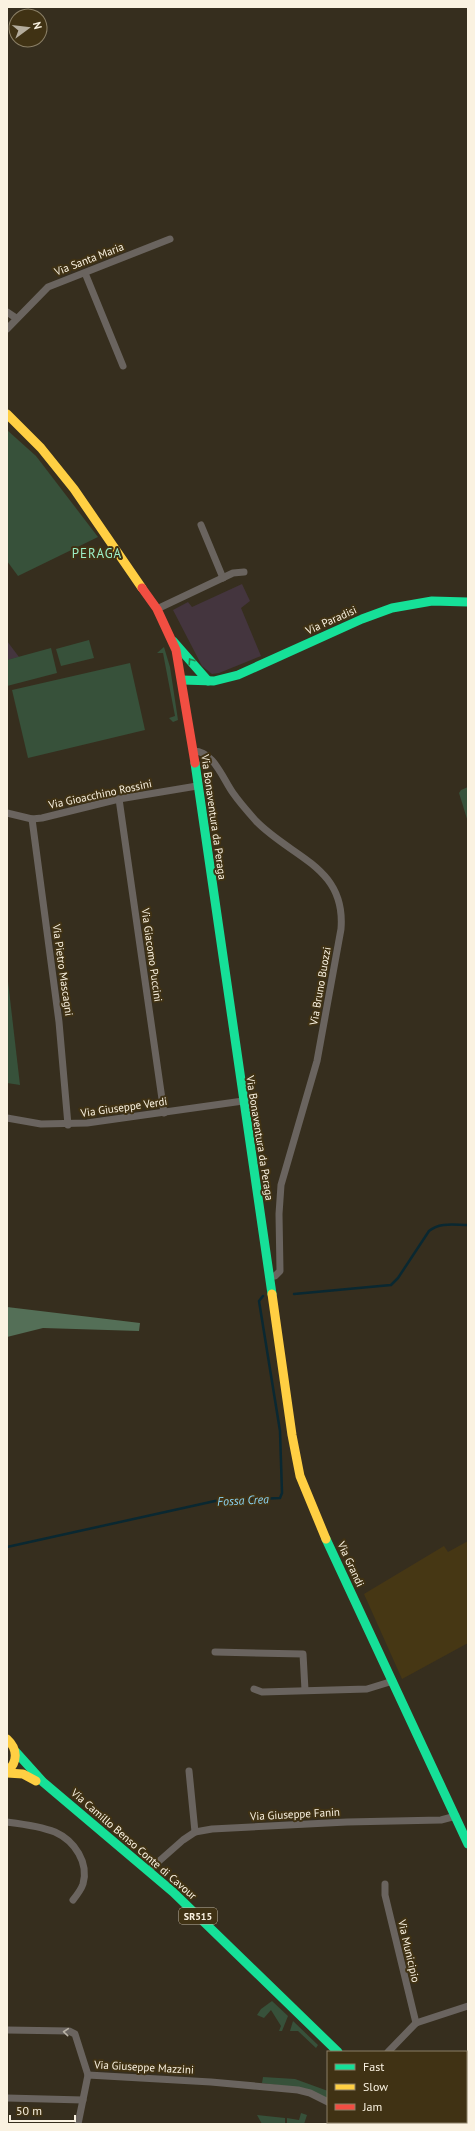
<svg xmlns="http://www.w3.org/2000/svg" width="475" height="2131" viewBox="0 0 475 2131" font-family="'PT Sans',sans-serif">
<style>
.built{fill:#463714}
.education{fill:#44353e}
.green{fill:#37513a}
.forest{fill:#546f57}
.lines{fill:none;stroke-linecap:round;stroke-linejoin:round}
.stream{stroke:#0a2831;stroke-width:2.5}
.street{stroke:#6a645f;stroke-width:7}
.fast{stroke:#16e098;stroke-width:9}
.slow{stroke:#ffcf43;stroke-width:9}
.jam{stroke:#f24e42;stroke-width:9}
.oneway{stroke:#2d804f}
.oneway2{stroke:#b9b2a6}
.labels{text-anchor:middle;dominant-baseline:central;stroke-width:4;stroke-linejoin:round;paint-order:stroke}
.shield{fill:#403214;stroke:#c2b8a4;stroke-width:1}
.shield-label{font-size:10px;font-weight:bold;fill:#faf2e1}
.street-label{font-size:11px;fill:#faf2e1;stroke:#403214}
.water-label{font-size:12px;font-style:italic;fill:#8ad2f0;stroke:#403214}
.quarter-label{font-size:13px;letter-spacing:1px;fill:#9df0c6;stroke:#403214}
</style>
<rect width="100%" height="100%" fill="#362e1e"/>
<path class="built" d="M468,1541v102l-66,36 -38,-85 80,-48 4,6z"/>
<g class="education">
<path d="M242,584l8,17 -9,7 20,48 -42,17 -7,1 -10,-8 -29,-56 15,-8 4,5z"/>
<path d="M7,641l12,16 -12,3z"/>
</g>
<g class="green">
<path d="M7,430l29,26 62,81 -80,39 -11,-15z"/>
<path d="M89,640l5,18 -33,8 -5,-17z"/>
<path d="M164,647l6,20 8,53 -5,2 -4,-4 6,-2 -12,-63h-6z"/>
<path d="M51,648l6,25 -50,13v-26z"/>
<path d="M130,663l15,67 -117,28 -16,-68z"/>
<path d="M468,787v35l-9,-29 2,-3z"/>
<path d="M7,973l13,112 -13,-2z"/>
<path d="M272,2001l16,15 -6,15h-3l2,-5 -10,-16 -7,8 -7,-3 4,-6z"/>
<path d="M293,2021l25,24 -2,3 -18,-17h-8z"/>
<path d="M263,2077l32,2 33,12v8l-21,-10 -45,-6z"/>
<path d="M301,2113l6,2 -3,9h-17v-6l12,2z"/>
<path d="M257,2115l28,3v6h-23z"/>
</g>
<path class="forest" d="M7,1307l133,16 -1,8 -96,-3 -36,9z"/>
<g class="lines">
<g class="stream">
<path d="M294,1294l97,-9 7,-7 31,-47c11,-9 25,-6 39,-6"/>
<path d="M7,1547l208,-46 65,-3 2,-5 -2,-62 -21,-130 4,-5"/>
</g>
<g class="street">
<path d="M85,273l38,93"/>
<path d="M7,312l9,6"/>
<path d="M7,329l41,-42 122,-48"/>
<path d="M201,525l22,53"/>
<path d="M157,609l76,-36 11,-1"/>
<path d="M193,751c20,-1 30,28 40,42 7,10 15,19 23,28 36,37 90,46 85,108l-24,132 -36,124 -2,29 1,57 -5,5h-6"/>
<path d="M119,799l45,314"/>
<path d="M7,813l25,6 10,-1 77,-19 78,-13"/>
<path d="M32,819l27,203 9,103"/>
<path d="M7,1118l34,6 46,-1 156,-22"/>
<path d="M215,1652l88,2 2,36"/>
<path d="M254,1689l8,3 105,-3 26,-8"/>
<path d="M189,1771l6,61"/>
<path d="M7,1822c16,2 33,4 48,10 20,9 34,31 28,52 -2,6 -6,11 -10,16"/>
<path d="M149,1870l34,-30 12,-8 17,-3 135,-7 94,-2 15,-4"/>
<path d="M385,1884v11l31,128"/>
<path d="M7,2030l62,1 6,3 13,41"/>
<path d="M388,2052l28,-29 52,-17"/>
<path d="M7,2098l76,2"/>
<path d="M352,2122l2,2"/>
<path d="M78,2124l10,-49 123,7 87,8 12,3 18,9"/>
</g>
<g class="fast">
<path d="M173,641l35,40"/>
<path d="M182,680l32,1 24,-6 124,-56 30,-11 40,-7 36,1"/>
<path d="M195,763l77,531"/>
<path d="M326,1539l142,305"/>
<path d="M16,1752l27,30 130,110 165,160"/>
</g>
<g class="slow">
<path d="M7,414l34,34 33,41 68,99"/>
<path d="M272,1294l20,141 8,41 26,63"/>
<path d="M7,1739c11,10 11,23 0,33"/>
<path d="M7,1773l16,1 13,7"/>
</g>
<g class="jam">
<path d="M142,588l15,21 19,41 19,113"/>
<path d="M413,2122l2,2"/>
</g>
</g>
<defs><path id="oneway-chevron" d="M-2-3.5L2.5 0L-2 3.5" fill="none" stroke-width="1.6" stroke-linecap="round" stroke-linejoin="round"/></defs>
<use class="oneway" href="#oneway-chevron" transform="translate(191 661) rotate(-123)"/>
<use class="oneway2" href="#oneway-chevron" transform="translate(66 2032) rotate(-175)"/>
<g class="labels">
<rect class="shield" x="179" y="1908" width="38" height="16" rx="3"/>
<g class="shield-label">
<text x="198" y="1916">SR515</text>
</g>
<g class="street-label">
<text transform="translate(89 259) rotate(-21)">Via Santa Maria</text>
<text transform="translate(331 620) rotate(-24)">Via Paradisi</text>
<text transform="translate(100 794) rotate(-12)">Via Gioacchino Rossini</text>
<text transform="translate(214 817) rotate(82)">Via Bonaventura da Peraga</text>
<text transform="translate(152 955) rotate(82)">Via Giacomo Puccini</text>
<text transform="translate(63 970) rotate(82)">Via Pietro Mascagni</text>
<text transform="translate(320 986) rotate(-80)">Via Bruno Buozzi</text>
<text transform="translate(124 1107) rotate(-8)">Via Giuseppe Verdi</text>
<text transform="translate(260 1138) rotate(81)">Via Bonaventura da Peraga</text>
<text transform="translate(351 1564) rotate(65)">Via Grandi</text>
<text transform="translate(295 1814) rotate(-3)">Via Giuseppe Fanin</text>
<text transform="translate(134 1844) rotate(41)">Via Camillo Benso Conte di Cavour</text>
<text transform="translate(409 1951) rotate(77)">Via Municipio</text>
<text transform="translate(144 2067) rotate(3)">Via Giuseppe Mazzini</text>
</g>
<g class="water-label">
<text transform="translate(243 1500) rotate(-3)">Fossa Crea</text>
</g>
<g class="quarter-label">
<text x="97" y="553">PERAGA</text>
</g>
</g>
<rect width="475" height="2131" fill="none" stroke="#faf2e1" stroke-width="16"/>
<rect x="327" y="2051" width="140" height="72" fill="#403214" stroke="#8a7f66"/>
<rect x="335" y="2064" width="20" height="6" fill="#16e098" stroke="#8a7f66"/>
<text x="363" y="2071" font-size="12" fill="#faf2e1">Fast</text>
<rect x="335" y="2084" width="20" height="6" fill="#ffcf43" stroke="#8a7f66"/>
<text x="363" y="2091" font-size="12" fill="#faf2e1">Slow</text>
<rect x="335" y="2104" width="20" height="6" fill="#f24e42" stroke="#8a7f66"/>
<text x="363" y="2111" font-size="12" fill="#faf2e1">Jam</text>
<g transform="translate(28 28) rotate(75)"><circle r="19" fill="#403214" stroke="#8a7f66"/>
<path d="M0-3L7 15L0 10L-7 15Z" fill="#b5ad9d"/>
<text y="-6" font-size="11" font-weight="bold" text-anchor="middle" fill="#faf2e1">N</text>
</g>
<path d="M10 2115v6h65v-6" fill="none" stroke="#faf2e1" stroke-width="2"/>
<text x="16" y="2115" font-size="12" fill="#faf2e1" stroke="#403214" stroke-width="3" paint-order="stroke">50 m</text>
</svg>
